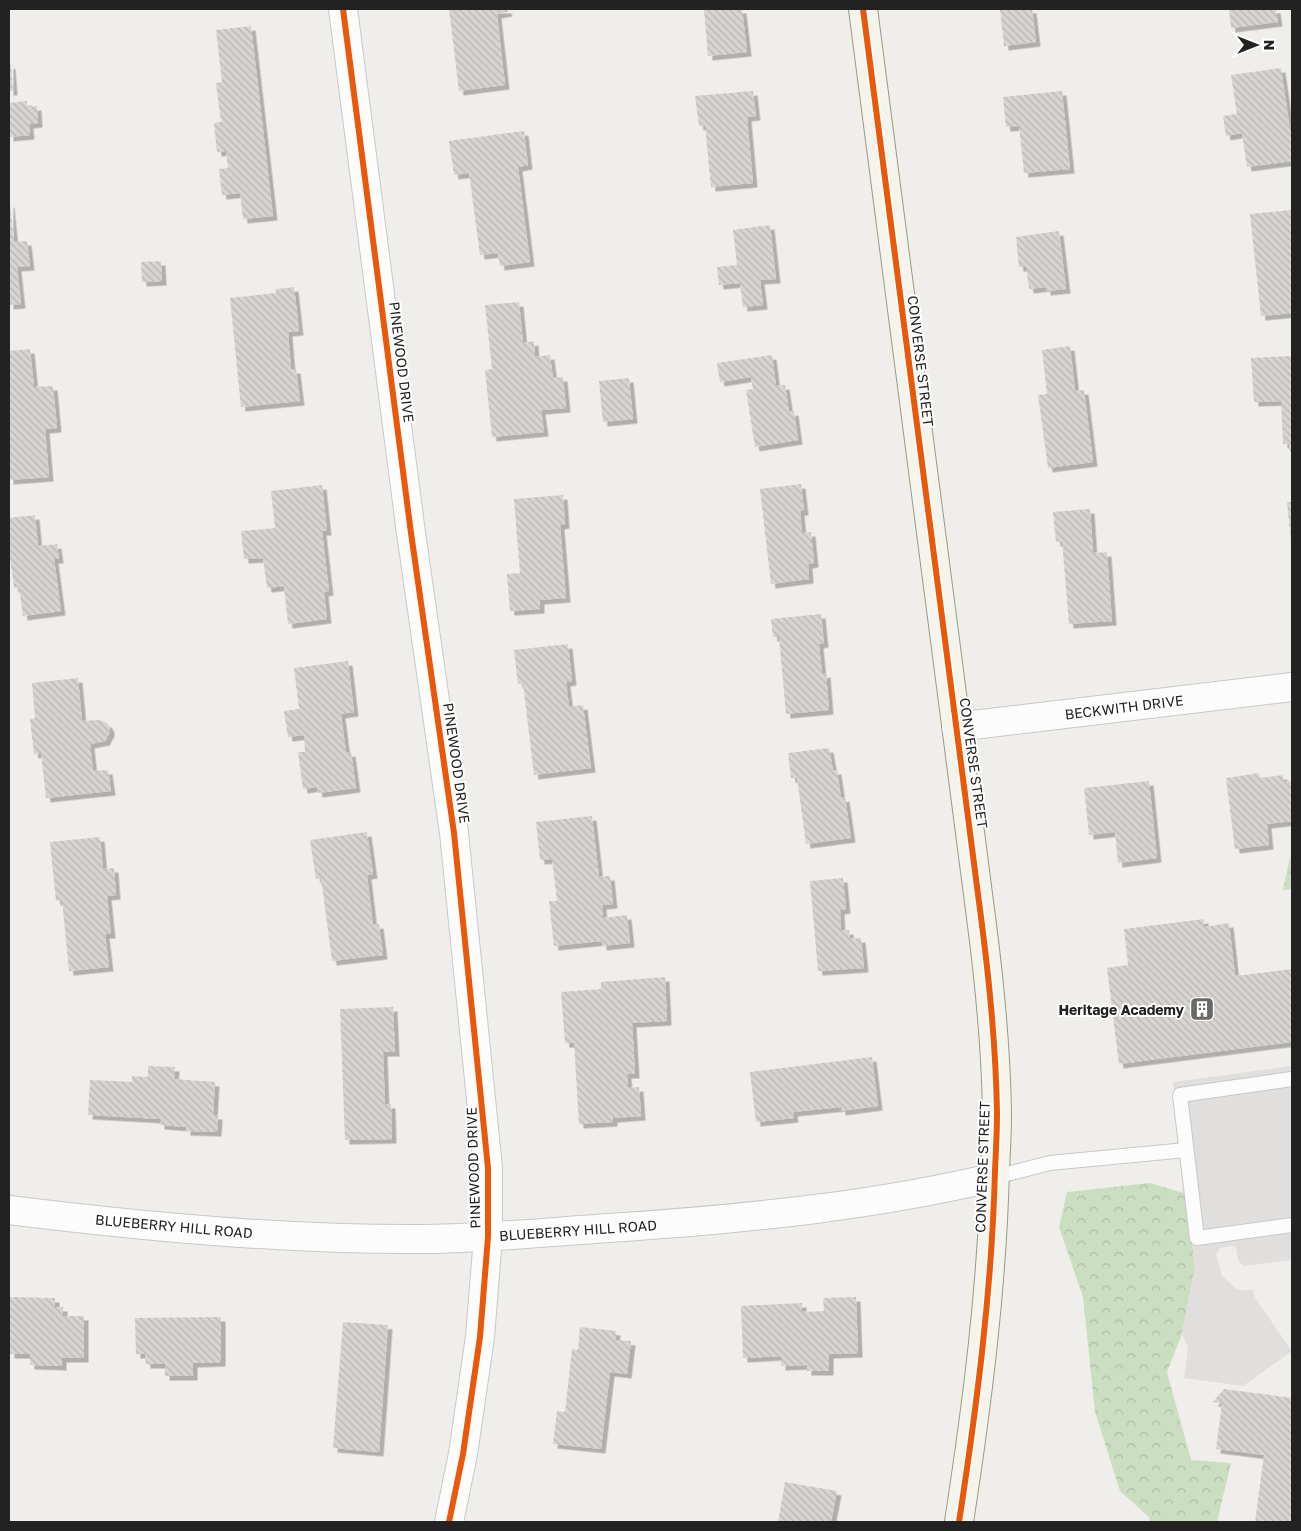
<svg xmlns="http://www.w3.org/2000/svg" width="1301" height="1531" viewBox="0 0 1301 1531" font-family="'Golos Text',sans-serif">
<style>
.forest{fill:url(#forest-crowns)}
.parking{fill:#e0dfde}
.building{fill:url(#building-back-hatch);filter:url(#shadow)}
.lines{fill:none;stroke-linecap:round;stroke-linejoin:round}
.service-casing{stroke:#c9c8c7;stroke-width:16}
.minor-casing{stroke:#c9c8c7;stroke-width:30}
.secondary-casing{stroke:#999a82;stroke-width:30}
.service{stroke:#fdfcfc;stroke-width:14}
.minor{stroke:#fdfcfc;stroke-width:28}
.secondary{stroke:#f4f4ed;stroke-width:28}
.cycleway-casing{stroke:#fff;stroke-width:9}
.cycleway{stroke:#e8590c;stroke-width:6}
.labels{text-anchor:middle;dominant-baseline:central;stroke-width:4;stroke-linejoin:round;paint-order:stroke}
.street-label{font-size:14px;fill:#222;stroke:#fff}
.poi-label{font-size:14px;font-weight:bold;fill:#222;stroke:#fff;text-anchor:end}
</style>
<defs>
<pattern id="forest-crowns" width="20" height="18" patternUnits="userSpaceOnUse" patternTransform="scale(1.25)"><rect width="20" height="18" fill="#cbdec1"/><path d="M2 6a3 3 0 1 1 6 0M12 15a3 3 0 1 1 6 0" fill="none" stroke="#aebea6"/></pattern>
<pattern id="building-back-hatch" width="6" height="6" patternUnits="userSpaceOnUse" patternTransform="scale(1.25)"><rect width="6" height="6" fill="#d7d4d2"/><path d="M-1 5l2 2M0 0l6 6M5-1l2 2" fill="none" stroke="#b8b6b4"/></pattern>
<filter id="shadow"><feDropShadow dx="4.5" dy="4.5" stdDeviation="0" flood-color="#0004"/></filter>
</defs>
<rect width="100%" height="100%" fill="#f0eeeb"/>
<g class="forest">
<path d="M1290,857h2v32l-9,1z"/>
<path d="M1150,1183l37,11 8,73 -13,67 -15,38 24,88 40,3 -14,59h-67l-1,-5 -29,-26 -25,-79 -12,-115 -24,-70 8,-35z"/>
</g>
<path class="parking" d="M1292,1066v194l-49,6 -5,-6 -2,-13 -4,-1 -12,2 -4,6 6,22 16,14h15l2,8 37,53 -49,35 -59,-8 4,-30 -6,-14 13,-67 -22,-185z"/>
<g class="building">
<path d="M449,9h58l1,3 -11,2 8,71 -46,6z"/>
<path d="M704,9h38l5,43 -39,4z"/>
<path d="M1000,9h32l4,33 -32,4z"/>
<path d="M1229,9h47l2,13 -47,6z"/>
<path d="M251,26l22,190 -30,3 -3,-26 -18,2 -3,-26 9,-1 -2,-17 -9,1 -3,-29 7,-1 -5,-39 6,-1 -6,-52z"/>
<path d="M11,64l2,27h-4v-26z"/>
<path d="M1281,68l11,76v17l-45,6 -5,-34 -16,3 -3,-20 14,-2 -6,-39z"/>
<path d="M753,91l3,25 -9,1 6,66 -42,4 -6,-62 -6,1 -4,-30z"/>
<path d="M1062,91l8,78 -46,4 -5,-47 -13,1 -3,-30z"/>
<path d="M27,101v6l10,-1 1,17 -9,1 1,11 -21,2v-34z"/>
<path d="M524,131l4,34 -10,2 12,95 -30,4 -2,-13 -18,2 -11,-82 -15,2 -5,-34z"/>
<path d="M9,203h1l4,39 13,-1 3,25 -13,1 4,37 -12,1z"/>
<path d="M1292,210v103l-31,3 -11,-102z"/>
<path d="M770,225l6,54 -16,1 3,25 -20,2 -3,-24 -21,2 -2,-18 20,-2 -4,-35z"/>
<path d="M1059,231l7,58 -20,2v-4l-17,2 -3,-22h-7l-3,-30z"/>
<path d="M161,261l1,20 -20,1 -1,-20z"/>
<path d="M294,287l5,44 -11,1 3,37h5l4,32 -59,6 -11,-109 46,-5v-4z"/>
<path d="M519,302l4,41 11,-2 1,16 15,-2 3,23 10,-1 3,31 -25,2 3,22 -52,5 -7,-67 7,-1 -7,-64z"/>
<path d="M1070,346l5,45 9,-1 9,72 -45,6 -10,-73 9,-1 -5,-44z"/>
<path d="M30,349l4,38 19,-1 4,42 -12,1 4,48 -40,3v-129z"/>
<path d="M772,355l4,31 9,-1 4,27 5,-1 4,29 -43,7 -9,-57 7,-1 -2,-12 -31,5 -3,-19z"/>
<path d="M1292,356v96h-2l-1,-8h-6l-2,-43 -27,1 -3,-44z"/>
<path d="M629,378l4,41 -30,3 -4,-41z"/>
<path d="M801,484l3,27h-4l2,22 9,-1 3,31 -6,1 1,15 -38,5 -11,-95z"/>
<path d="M322,485l5,46h-5l7,60 -5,1 3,27 -39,5 -4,-38 -17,2 -4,-30 -19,1 -3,-28 34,-3 -4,-37z"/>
<path d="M563,495l2,29 -5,1 6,73 -26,2v9l-30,2 -3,-37 13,-1 -6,-74z"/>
<path d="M1287,502h5v41h-1z"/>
<path d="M1090,509l3,44 14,-1 5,69 -43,3 -7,-83 -6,1 -3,-30z"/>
<path d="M35,515l3,31 19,-2 2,15h-5l7,52 -38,5 -4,-29 -5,1 -5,-38v-32z"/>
<path d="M821,614l3,29 -5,1 3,30 4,-1 3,37 -43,4 -7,-77h-6l-2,-18z"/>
<path d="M568,644l4,37 -6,1 3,25 14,-2 8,63 -57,7 -11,-92 -5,1 -4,-34z"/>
<path d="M348,661l6,51 -13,2 5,39 5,-1 5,36 -38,5 -1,-6 -14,2 -5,-37h7l-1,-17 -16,2 -4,-26 15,-2 -5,-41z"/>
<path d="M78,678l4,43 18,-1 7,3 3,5v4l-5,9 -15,3 3,27 15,-1 3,21 -65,7 -5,-45 -7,1 -4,-35 5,-1 -3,-35z"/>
<path d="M829,748l4,22h4l4,28 4,-1 6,41 -45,6 -9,-66h-6l-3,-25z"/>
<path d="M1259,773l1,5 23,-3 1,7 8,-1v40l-25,3 2,21 -34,4 -9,-71z"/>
<path d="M1149,781l8,77 -39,5 -3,-31 -26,3 -5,-47z"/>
<path d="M592,816l7,61 11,-1 3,28 -11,1 1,13 24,-3 3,28 -28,3v-5l-48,5 -5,-45h8l-5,-42 -12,1 -4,-38z"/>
<path d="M367,832l6,42 -6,1 6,50 6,-1 4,31 -51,6 -11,-83 -5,1 -6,-39z"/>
<path d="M100,837l3,32 11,-1 2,27 -9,1 4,38h-6l4,33 -40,4 -7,-71 -6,1 -6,-59z"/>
<path d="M843,878l3,31 -6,1 1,21 8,-1 1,9 11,-1 3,30 -46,3 -8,-90z"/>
<path d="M1204,919v8l25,-4 6,53 57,-7v73l-173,22 -12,-96 21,-3 -4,-36z"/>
<path d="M665,977l2,44 -35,2 3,51h-8l1,14 11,-1 2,29 -28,2v4l-34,2 -5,-81h-9l-4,-51 40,-3v-7z"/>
<path d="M393,1007l2,45h-12l2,52h6l1,35 -47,1 -5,-131z"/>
<path d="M872,1057l6,49 -37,5v-4l-48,5 1,6 -38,4 -6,-50z"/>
<path d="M148,1066l27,1 -1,12 41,3 -2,33h5l-1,17 -31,-1v-4l-26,-2v-6l-72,-4 2,-35 42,2v-6l16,1z"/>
<path d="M9,1297l46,1v9h8v9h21v42h-22v8l-32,-1v-11h-20z"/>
<path d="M856,1297l2,56 -29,1v17h-22v-6l-26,1v-10l-38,2 -2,-52 61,-3v9l22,-1 -1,-13z"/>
<path d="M221,1317v45l-28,1v13h-28v-12h-19l-1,-10h-9l-1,-36z"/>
<path d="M343,1322l45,3 -9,127 -46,-4z"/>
<path d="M580,1327l36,4 -1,9 16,1 -4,33 -17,-2 -9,77 -48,-5 4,-33 8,1 7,-63 6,1z"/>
<path d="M1224,1389l68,9v124h-37l9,-67 -48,-6 6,-46 -9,-1z"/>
<path d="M785,1482l52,9 -6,31h-53z"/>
</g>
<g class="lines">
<defs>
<g id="service">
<path d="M1292,1079l-112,16 17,143 95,-13"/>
<path d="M995,1177l55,-14 136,-13"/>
</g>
<g id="minor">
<path d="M343,9l68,524 43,300 34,335v69l-8,100 -17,117 -14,68"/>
<path d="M956,727l336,-40"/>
<path d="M9,1210c138,17 278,30 417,29 67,-1 133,-8 199,-12 125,-9 249,-21 370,-50"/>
</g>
<path id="secondary" d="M863,9l119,916c8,62 14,125 15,188 0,19 -1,38 -2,57 -3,118 -18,235 -36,352"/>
</defs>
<use href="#service" class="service-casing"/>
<use href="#minor" class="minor-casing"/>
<use href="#secondary" class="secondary-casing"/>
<use href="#service" class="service"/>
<use href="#minor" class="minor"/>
<use href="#secondary" class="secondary"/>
<defs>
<g id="cycleway">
<path d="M343,9l68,524 43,300 34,335v69l-8,100 -17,117 -14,68"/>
<path d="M863,9l119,916c8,62 14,125 15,188 0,19 -1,38 -2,57 -3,118 -18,235 -36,352"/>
</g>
</defs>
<use href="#cycleway" class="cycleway-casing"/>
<use href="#cycleway" class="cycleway"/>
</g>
<defs>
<symbol id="building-square" viewBox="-11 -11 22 22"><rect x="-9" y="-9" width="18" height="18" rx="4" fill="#6a6968" stroke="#fff"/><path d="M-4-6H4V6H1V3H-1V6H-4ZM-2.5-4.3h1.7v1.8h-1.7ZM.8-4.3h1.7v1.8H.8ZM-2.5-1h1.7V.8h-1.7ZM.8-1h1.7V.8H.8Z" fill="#fff"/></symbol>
</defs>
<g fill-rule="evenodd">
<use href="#building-square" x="1188" y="995" width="28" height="28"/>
</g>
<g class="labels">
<g class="street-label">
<text transform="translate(921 361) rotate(83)">CONVERSE STREET</text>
<text transform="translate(402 362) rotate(83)">PINEWOOD DRIVE</text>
<text transform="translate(1124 707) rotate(-7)">BECKWITH DRIVE</text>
<text transform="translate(457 763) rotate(82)">PINEWOOD DRIVE</text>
<text transform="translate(974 763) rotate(82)">CONVERSE STREET</text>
<text transform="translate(982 1167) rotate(-88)">CONVERSE STREET</text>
<text transform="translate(473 1168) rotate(-92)">PINEWOOD DRIVE</text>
<text transform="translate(174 1226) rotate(5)">BLUEBERRY HILL ROAD</text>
<text transform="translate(578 1230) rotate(-4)">BLUEBERRY HILL ROAD</text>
</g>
<g class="poi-label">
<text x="1184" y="1009">Heritage Academy</text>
</g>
</g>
<rect width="1301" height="1531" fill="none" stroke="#222222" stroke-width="20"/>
<g transform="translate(1256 45) rotate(90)" stroke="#ffffff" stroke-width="4" paint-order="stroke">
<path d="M0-4L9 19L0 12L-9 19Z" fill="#222222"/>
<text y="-8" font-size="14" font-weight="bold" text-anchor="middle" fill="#222222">N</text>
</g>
</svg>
